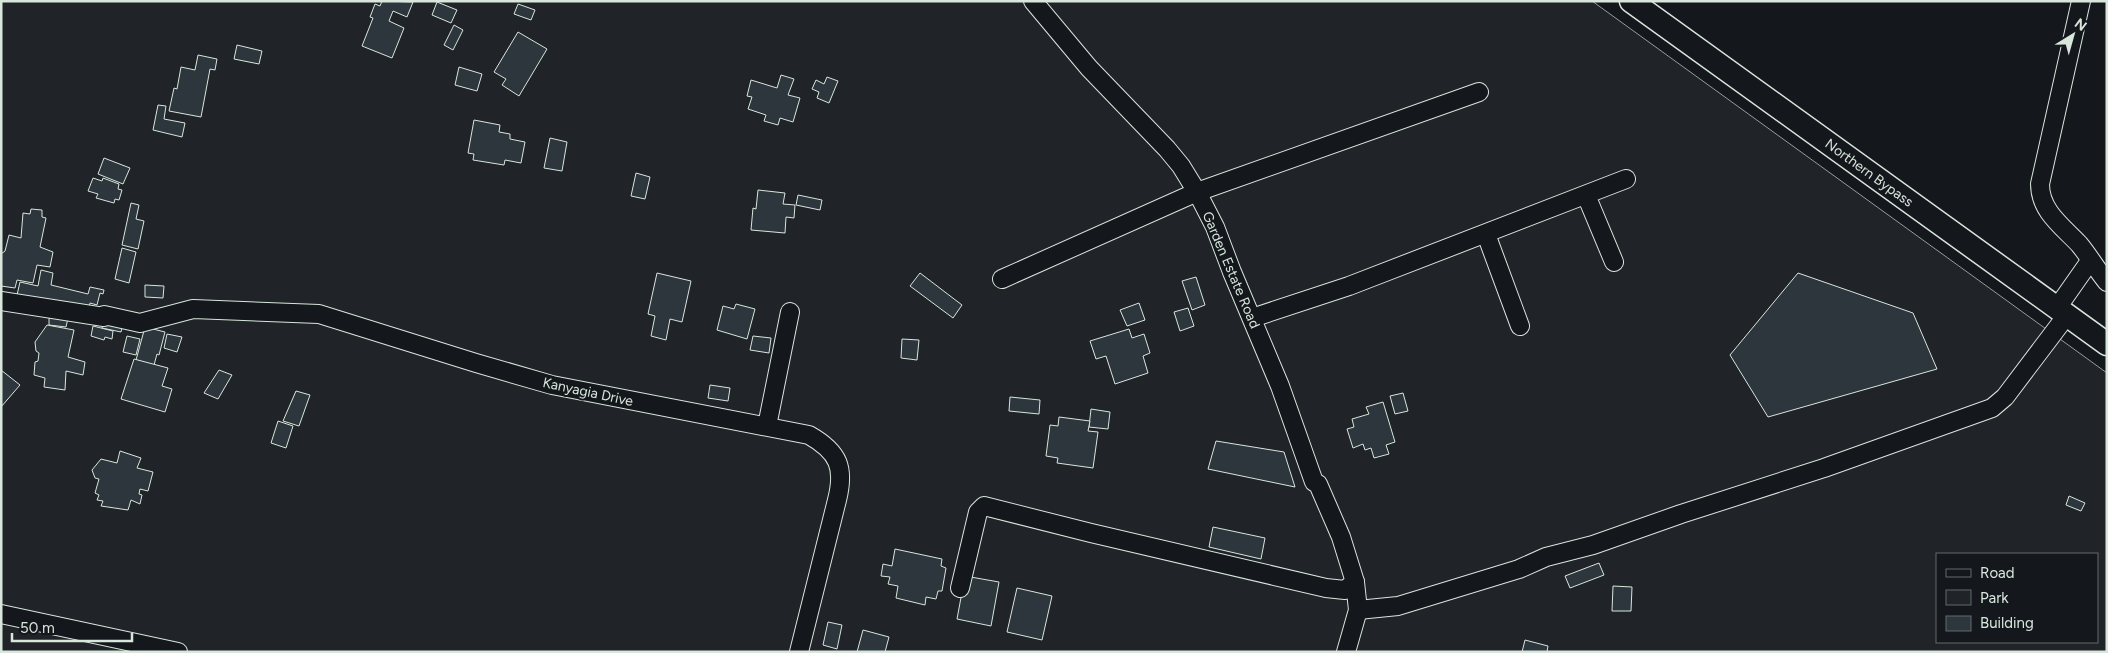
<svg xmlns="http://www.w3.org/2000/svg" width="2108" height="653" viewBox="0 0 2108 653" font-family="Figtree,sans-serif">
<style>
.green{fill:#202428;stroke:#939e99;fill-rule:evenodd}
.building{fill:#2c363c;stroke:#d8e6dc}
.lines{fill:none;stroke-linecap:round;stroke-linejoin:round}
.minor-casing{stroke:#d8e6dc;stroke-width:20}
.major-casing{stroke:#d8e6dc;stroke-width:25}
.minor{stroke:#14181c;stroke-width:18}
.major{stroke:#14181c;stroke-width:22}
.labels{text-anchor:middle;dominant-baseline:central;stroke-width:4;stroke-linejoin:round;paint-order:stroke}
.street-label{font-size:14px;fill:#d8e6dc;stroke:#14181c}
</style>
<rect width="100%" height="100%" fill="#14181c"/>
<path class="green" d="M1,1h1591l515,372v279h-2106zM1937,554h160v88h-160z"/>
<g class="building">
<path d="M382,1l31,1 -6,15 -14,-6 -4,10 15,7 -12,30 -30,-12 11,-28 -3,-1 5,-13 5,2z"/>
<path d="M437,2l20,8 -6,13 -19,-8z"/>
<path d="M518,4l17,6 -4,10 -17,-6z"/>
<path d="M454,25l9,5 -10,20 -9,-5z"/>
<path d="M518,32l29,17 -28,47 -17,-11 4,-6 -12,-7z"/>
<path d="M237,45l25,6 -3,13 -25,-5z"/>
<path d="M198,55l19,4 -2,11 -5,-1 -9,48 -32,-6 5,-23 3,1 4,-22 14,3z"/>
<path d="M459,67l23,7 -5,17 -22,-6z"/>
<path d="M781,75l13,4 -6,16 12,3 -7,24 -13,-4 -2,7 -14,-4 2,-6 -18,-6 4,-12 -5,-1 4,-16 26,8z"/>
<path d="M827,77l11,4 -9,22 -12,-5 2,-6 -7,-3 4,-9 8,4z"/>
<path d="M158,105l8,1 -2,13 21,4 -3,14 -29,-7z"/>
<path d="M474,120l26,5 -1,7 11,2v5l15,3 -4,21 -16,-3 -1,5 -31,-5 1,-6 -6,-1z"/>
<path d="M550,138l17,4 -5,29 -18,-3z"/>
<path d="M104,158l26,10 -7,16 -25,-10z"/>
<path d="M636,173l14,4 -5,22 -14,-3z"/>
<path d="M93,178l9,3 1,-3 16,6 -1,5 4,1 -3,10 -4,-1 -1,4 -18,-5 2,-4 -10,-3z"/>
<path d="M758,190l27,3 -2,11 12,1 -1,13 -8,-1 -1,16 -34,-3 2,-22 3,1z"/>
<path d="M798,195l24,5 -2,10 -24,-5z"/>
<path d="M131,203l8,2 -3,14 8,2 -6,28 -16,-4z"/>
<path d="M31,209l11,1v7l4,1 -6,29 13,5 -3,15 -13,-2 -4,18 -16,-3 -2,8 -14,-2v-32l4,-3 4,-16 12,3 2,-25 7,1z"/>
<path d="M122,248l14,4 -7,31 -14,-4z"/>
<path d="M41,270l12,3 -2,12 37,9 2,-7 14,3 -1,4 -3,-1 -3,12 -7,-2 -2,8 -71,-16 3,-13 18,4z"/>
<path d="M657,273l34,8 -9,41 -12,-3 -4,21 -15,-4 4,-20 -7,-2z"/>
<path d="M920,273l42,32 -9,13 -43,-32z"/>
<path d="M1798,273l115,40 24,56 -169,48 -38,-62z"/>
<path d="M1196,277l9,28 -13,5 -10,-29z"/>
<path d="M145,285l19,1 -1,12 -18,-1z"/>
<path d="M1139,303l6,17 -18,6 -7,-16z"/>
<path d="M736,304l19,5 -8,30 -30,-9 6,-24 11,3z"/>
<path d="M1188,308l6,18 -14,5 -6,-19z"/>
<path d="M105,315l18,8 -2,9 -19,-4z"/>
<path d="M49,317l19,1 -2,9 -17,-2z"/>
<path d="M47,325l27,5 -6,27 17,5 -2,13 -17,-4 -1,19 -21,-3 1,-9 -11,-3 1,-13 3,-1 1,-8 -3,-2 -1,-9z"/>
<path d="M93,326l20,5 -1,8 -7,-2 -1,3 -13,-4z"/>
<path d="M145,327l20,5 -6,23 -2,-1 -3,11 -18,-5z"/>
<path d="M1129,329l3,9 12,-4 6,19 -7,3 5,17 -33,11 -9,-28 -10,3 -6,-18z"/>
<path d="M167,334l15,3 -5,15 -13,-4z"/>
<path d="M127,336l13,3 -4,16 -13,-3z"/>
<path d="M753,336l18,2 -2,15 -19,-3z"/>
<path d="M902,339l17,1 -2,20 -16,-2z"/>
<path d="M134,359l34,9 -6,18 10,3 -7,23 -44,-13z"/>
<path d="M1,370l19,15 -19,22z"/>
<path d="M219,370l13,5 -14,24 -14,-6z"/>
<path d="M710,385l20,3 -2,13 -20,-3z"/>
<path d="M296,391l14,4 -11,31 -16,-5z"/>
<path d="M1403,393l5,18 -13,3 -5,-18z"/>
<path d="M1010,397l30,3 -1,14 -30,-3z"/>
<path d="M1383,402l12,40 -9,3 3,9 -15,4 -3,-10 -6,2 -2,-6 -10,4 -6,-19 7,-2 -2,-8 17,-5 -3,-7z"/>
<path d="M1091,409l19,3 -2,17 -19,-2z"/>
<path d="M1059,417l31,4 -2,10 10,1 -5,36 -36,-5 1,-5 -12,-2 4,-31 8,1z"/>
<path d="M278,421l15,5 -7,22 -15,-5z"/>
<path d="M1216,441l68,11 11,35 -87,-18z"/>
<path d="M120,451l21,7 -4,10 16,4 -5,19 -8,-2 -1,5 3,1 -2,9 -9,-4 -3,10 -27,-4 2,-5 -6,-1 2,-5 -4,-2 4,-14 -4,-1 -3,-8 9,-11 16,4z"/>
<path d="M2069,496l16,7 -4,8 -15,-6z"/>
<path d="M1213,527l52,11 -4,21 -52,-12z"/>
<path d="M895,549l47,10 -1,7 5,2 -4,23h-4l-2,8 -10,-2 -1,8 -29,-7 2,-12 -10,-2 2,-7 -9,-1 2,-12 9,2z"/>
<path d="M1599,563l5,12 -34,13 -5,-12z"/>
<path d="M965,576l34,6 -8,44 -34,-7z"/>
<path d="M1613,586l19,1 -1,24h-19z"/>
<path d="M1017,588l35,8 -10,44 -35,-8z"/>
<path d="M828,622l14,3 -5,24 -14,-4z"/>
<path d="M863,630l26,7 -4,15h-28z"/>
<path d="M1525,640l23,6 -1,6h-25z"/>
</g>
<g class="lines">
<defs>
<g id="minor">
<path d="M1033,1l56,67 78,81 14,17 16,26 18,35 17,45 48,114 34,96 4,2 23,53 14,45 3,28 -12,42"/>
<path d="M2081,1l-41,183c0,27 22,42 39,60 10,12 18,26 28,38"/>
<path d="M1586,195l28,67"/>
<path d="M1486,234l34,92"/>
<path d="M1002,279l195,-87 282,-100"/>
<path d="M1,301l103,16v-2l36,8 53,-14 126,5 157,49 76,22 257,50c30,17 36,33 28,65l-38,152"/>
<path d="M2057,308l33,-47"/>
<path d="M1252,318l97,-32 277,-107"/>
<path d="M767,426l23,-114"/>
<path d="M960,588l18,-76 6,-6 107,27 235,55 19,2 10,-8"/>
<path d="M1358,610l40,-4 121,-37 27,-12 47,-12 88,-31 143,-46 168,-60 13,-11 62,-82"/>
<path d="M1,614l177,38"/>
</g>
<path id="major" d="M1631,1l476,343"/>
</defs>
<use href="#minor" class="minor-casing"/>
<use href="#major" class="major-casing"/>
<use href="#minor" class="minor"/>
<use href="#major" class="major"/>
</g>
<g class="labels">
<g class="street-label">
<text transform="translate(1869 173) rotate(36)">Northern Bypass</text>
<text transform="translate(1231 270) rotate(67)">Garden Estate Road</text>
<text transform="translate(588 392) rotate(12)">Kanyagia Drive</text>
</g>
</g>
<rect width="2108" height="653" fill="none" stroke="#d8e6dc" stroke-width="5"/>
<rect x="1936" y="553" width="162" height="90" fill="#14181c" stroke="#626a69"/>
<rect x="1946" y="569" width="25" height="8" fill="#14181c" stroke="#626a69"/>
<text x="1980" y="578" font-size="15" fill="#d8e6dc">Road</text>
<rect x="1946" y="590" width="25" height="15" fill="#202428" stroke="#626a69"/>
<text x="1980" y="603" font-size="15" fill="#d8e6dc">Park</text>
<rect x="1946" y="616" width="25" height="15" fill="#2c363c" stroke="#626a69"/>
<text x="1980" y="628" font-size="15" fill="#d8e6dc">Building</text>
<g transform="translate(2073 35) rotate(37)" stroke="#14181c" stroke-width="4" paint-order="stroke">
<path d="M0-4L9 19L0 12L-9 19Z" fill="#d8e6dc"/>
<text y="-8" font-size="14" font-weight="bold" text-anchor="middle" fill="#d8e6dc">N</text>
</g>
<path d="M12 633v8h120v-8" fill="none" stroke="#d8e6dc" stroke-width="2.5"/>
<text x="20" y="633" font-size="15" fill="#d8e6dc" stroke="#14181c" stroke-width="4" paint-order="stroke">50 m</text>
</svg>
